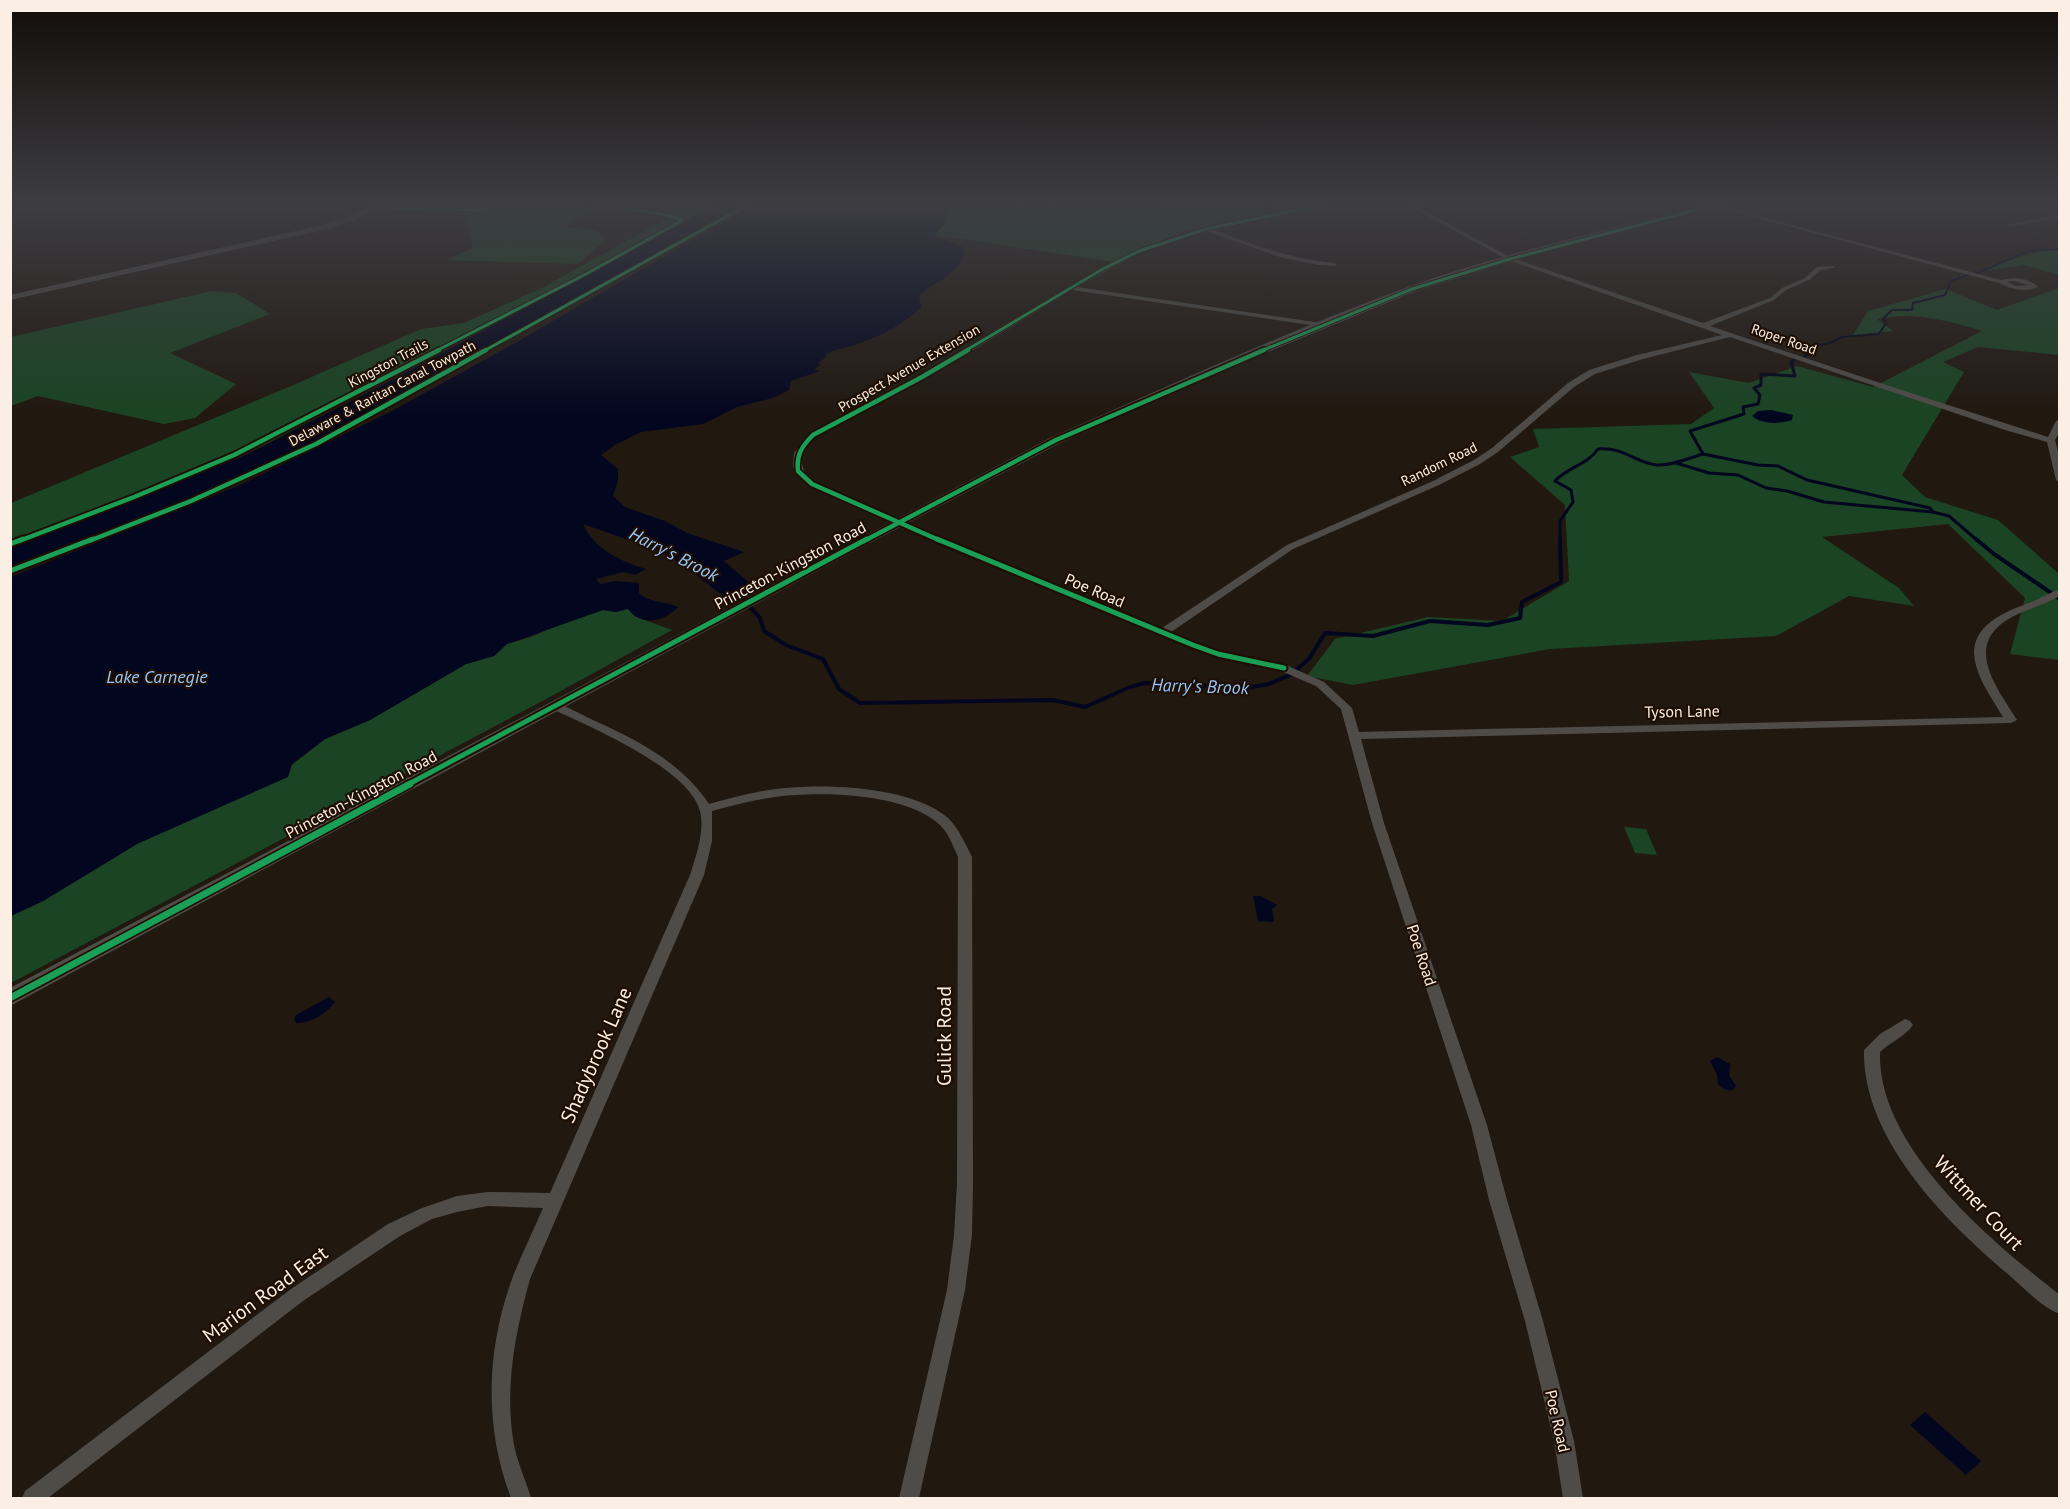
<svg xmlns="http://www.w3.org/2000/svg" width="2070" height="1509" viewBox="0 0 2070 1509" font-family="'PT Sans',sans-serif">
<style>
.green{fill:#1a4423}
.water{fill:#03061f}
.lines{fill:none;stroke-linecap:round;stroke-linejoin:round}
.stream-far2{stroke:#03061f;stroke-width:2}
.stream-far1{stroke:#03061f;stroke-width:3}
.stream{stroke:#03061f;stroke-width:4}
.minor{fill:#4f4c48;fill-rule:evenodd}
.tertiary{fill:#4f4c48;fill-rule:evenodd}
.secondary{fill:#504d48;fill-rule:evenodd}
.cycleway-far3-casing{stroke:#1f0e02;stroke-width:5}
.cycleway-far2-casing{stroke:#1f0e02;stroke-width:8}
.cycleway-far1-casing{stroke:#1f0e02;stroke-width:9}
.cycleway-casing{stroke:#1f0e02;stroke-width:10}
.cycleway-far3{stroke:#1a9f57;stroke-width:3}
.cycleway-far2{stroke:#1a9f57;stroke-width:4.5}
.cycleway-far1{stroke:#1a9f57;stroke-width:5}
.cycleway{stroke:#1a9f57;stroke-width:7}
.labels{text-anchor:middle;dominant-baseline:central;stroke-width:4.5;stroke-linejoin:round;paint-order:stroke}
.far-street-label{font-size:14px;fill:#fbeee4;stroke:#1f0e02}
.street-label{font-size:16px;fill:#fbeee4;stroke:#1f0e02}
.water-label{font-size:18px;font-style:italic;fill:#94c7ff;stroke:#1f0e02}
.near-street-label{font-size:20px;fill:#fbeee4;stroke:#1f0e02}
</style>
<rect width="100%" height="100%" fill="#211810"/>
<g class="green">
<path d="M519,204h198l-455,242 -251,98v-41l280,-117 130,-57 43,-6 80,-36 129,-72 -66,-10 -32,13 -9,9 30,3 10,10 -28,24 -132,-4 27,-12 -9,-40z"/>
<path d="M943,204l16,4 97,-4 13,7 91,2 2,-9h151l-130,27 -69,31 -179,-27 9,-10z"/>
<path d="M2059,246v29l-35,-10 -41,6 3,-4z"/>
<path d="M2059,288v67l-81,-8 -35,15 21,10 -62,103 23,22 73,23 61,54v86l-49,-6 15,-56 -77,-74 -126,13 77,51 15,18 -65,-10 -73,40 -226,13 -197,36 -46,-9 28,-37 93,-22 74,4 67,-40 -4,-76 -55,-48 29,-10 -6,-18 158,-5 23,-16 -25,-36 60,11 48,-17 76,21 109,-56c-36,-11 -68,-20 -105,-12l16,12 -40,4 15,-24 78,-22 51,21z"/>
<path d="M212,291l24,2 34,21 -100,39 66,31 -41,34 -31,6 -126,-28 -27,10v-69z"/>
<path d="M628,608l6,8 38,14 -124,68 -537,285 -1,-67 33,-15 94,-57 155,-79 33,-26 45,-19 96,-56 28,-8 13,-12 24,-7 29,-13 43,-14 13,2z"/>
<path d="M1624,827l22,2 11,26 -22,-2z"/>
</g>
<g class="water">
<path d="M717,204h27l-433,240 -136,60 -164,64v-20l235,-93 154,-79z"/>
<path d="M755,204h188l5,16 -14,16 29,11 2,8c-10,21 -28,26 -46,40l2,13c-17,15 -36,26 -58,34 -13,5 -24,6 -37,12v3l-8,6 3,2 -7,4 6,2 -29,10 -2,9 -16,8 -36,9 -34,17 -62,8 -26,13 -14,10 17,14v12l-5,15 12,11 40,14 22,12 57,19 -20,9 29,25 -26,13 -45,-35 -22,-13 -77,-27c12,25 36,37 63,45l-11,6 -12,-3 -27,7 4,5 15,-3 24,2v10c11,10 26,8 39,14 -14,15 -36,20 -50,2l-12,3 -13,-2 -96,34 -13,12 -28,8 -96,56 -45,19 -33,25 -4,13 -151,67 -94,57 -32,15v-339l229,-92 152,-74 130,-72z"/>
<path d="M1771,410l22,5 -1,5c-13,4 -29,5 -40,-4l6,-5z"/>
<path d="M1253,896h8l16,9 -5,4 2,13 -16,-1z"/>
<path d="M329,997l6,5c-8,11 -25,22 -39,21l-2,-5 2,-3z"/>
<path d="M1717,1057l13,7 -1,11 7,11 -4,5 -8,-2 -6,-5 -1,-9 -7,-14z"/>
<path d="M1925,1412l56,49 -15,14 -56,-50z"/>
</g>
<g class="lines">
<g class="stream-far2">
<path d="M1977,273l52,-22 31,-2"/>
<path d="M1812,351l5,-6 13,-2 12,-6 37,-3 7,-11 -3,-4 9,-9h20l1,-7 32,-8 6,-14 17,-6"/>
</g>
<g class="stream-far1">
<path d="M1804,357l9,-7"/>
<path d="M1703,454l55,11 20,1 29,14 123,28 3,4 16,4 29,25"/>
<path d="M1676,463l33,10 29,2 28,13 21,3 37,11 109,10"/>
<path d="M1560,541v-20l13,-19 -2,-12 -16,-9c13,-14 32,-16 43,-32 27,-2 37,14 59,16 15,1 32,-7 46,-11l-13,-23 54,-17 -1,-7 15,-3 2,-9 -6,-7 7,-3v-11l34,2 -4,-14 3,-2"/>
</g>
<g class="stream">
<path d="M1976,539l18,15 66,45"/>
<path d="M735,590l25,28 4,13 22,14 37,14 16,30 21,14 193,-3 32,7 45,-20 15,-4 102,5 22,-4 21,-9 19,-16 16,-26 48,3 57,-15 58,4 32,-7 2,-16 39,-20 -1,-43"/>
</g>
<g class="minor">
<path d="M378,204h116l-3,2h-110z"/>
<path d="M1320,204h10l-117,25c39,16 78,30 121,34l3,2 -1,1 -18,-1 -35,-7 -77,-27 -65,21 -64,35 244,36 4,2 -1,2 -252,-37 -147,89 -109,58 -11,11 -4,12 3,11 11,11 87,39 260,107 125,-83 146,-64 41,-21 18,-12 76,-65 21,-13 48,-15 85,-20 -214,-75 -103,-56h7l100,54 191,65 67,-25 12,-10 23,-10 12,-11 17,-1v2l-13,2 -12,10 -23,10 -12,10 -64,26 173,58 165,53 8,-16 4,-2v12l-5,9 5,19v24l-4,-3 -9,-38 -42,-12 -275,-93 -87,22 -48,15 -21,13 -76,65 -18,12 -41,21 -146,64 -122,83 50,19 67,15 36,16 28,26 7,24 644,-15c-11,-19 -28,-41 -29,-64 0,-31 36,-43 60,-52 9,-4 17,-9 26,-12v7c-16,9 -33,13 -48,21 -50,27 -16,69 5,103l-6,3 -650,16 23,84 103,302 20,75 36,121 31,120 9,57h-20l-9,-57 -29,-120 -36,-121 -18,-75 -99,-302 -31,-114 -25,-23 -35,-15 -67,-15 -25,-9 -293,-122 -87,-39 -14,-14 -2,-6 1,-13 16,-20 109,-58 180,-106 38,-19 67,-22z"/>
<path d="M1713,204l288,76c14,-3 27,-3 37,7 -13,6 -27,2 -39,-4l-286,-77zM2013,281l16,4 -13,1 -9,-4z"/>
<path d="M2060,214v4l-51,9 -3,-2z"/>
<path d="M554,703c13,3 26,11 39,17 44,20 88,42 116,84 22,-6 44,-12 67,-15 47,-6 135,-3 172,29 11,11 17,25 24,39l1,326 -1,52 -7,55 -46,208h-20l48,-208 7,-55 3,-52 1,-326c-5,-11 -9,-23 -18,-32 -34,-32 -120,-34 -165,-28 -21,3 -42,8 -63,14v30l-8,34 -174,404c-15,54 -26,110 -16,166 4,19 12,36 17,53h-20c-27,-71 -25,-147 1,-219 9,-24 21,-47 31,-71l-55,-2 -31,6 -25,7 -32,17 -97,65 -255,197h-26l3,-7 266,-202 97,-65 34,-16 35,-12 31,-4 62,1 140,-318c6,-19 15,-44 10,-64 -11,-43 -112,-85 -150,-103l-2,-2 2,-2z"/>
<path d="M1905,1019l5,2 3,4c-7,11 -24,18 -33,27 -3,95 111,189 180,243v19c-19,-7 -36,-26 -51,-39 -63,-53 -147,-136 -145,-225l16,-16z"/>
</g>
<path class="tertiary" d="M376,204h9l-33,17 -29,9 -313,70v-5l308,-69 28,-9z"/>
<path class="secondary" d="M1710,204h13l-210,57 -97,30 -195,80 -161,72 -215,113 -835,450v-18l1042,-551c117,-51 235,-106 356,-150 97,-35 202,-57 302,-83z"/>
<defs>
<g id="cycleway-far3">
<path d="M387,208l92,2 49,-6"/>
<path d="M436,351l150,-77 97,-54 -20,-6 -70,-10"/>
<path d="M484,351l265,-147"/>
<path d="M965,351l136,-81 38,-19 67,-22 121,-25"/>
<path d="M1261,351l151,-62 98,-30 209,-55"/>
</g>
<g id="cycleway-far2">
<path d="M19,541l115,-44 100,-42 205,-105"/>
<path d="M89,541l102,-40 125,-57 170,-94"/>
<path d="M864,541l192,-101 208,-90"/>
<path d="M941,541l-129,-57 -14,-13c-2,-16 4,-25 15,-36l109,-58 46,-27"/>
</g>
<g id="cycleway-far1">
<path d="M937,539l256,106 25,9 66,14"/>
<path d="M10,544l13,-5"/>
<path d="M10,571l83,-32"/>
<path d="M407,785l460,-246"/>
</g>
<path id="cycleway" d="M10,998l400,-214"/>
</defs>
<use href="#cycleway-far3" class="cycleway-far3-casing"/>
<use href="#cycleway-far2" class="cycleway-far2-casing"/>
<use href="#cycleway-far1" class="cycleway-far1-casing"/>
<use href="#cycleway" class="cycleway-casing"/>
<use href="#cycleway-far3" class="cycleway-far3"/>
<use href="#cycleway-far2" class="cycleway-far2"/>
<use href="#cycleway-far1" class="cycleway-far1"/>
<use href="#cycleway" class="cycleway"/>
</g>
<linearGradient id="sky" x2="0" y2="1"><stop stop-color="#120d09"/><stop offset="0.49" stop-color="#3d3d42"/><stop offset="1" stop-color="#3d3d42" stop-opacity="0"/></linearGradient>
<rect width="2070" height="415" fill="url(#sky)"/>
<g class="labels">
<g class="far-street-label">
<text transform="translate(1784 339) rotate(19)">Roper Road</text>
<text transform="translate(388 363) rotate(-28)">Kingston Trails</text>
<text transform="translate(909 368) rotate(-30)">Prospect Avenue Extension</text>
<text transform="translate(382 393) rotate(-28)">Delaware &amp; Raritan Canal Towpath</text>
<text transform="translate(1439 464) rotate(-26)">Random Road</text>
</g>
<g class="street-label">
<text transform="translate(790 565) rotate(-28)">Princeton-Kingston Road</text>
<text transform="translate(1095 590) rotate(23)">Poe Road</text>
<text transform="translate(1682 711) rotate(-1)">Tyson Lane</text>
<text transform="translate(361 794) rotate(-28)">Princeton-Kingston Road</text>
<text transform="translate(1422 955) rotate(72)">Poe Road</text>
<text transform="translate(1558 1421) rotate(77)">Poe Road</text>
</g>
<g class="water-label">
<text transform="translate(674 554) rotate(27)">Harry's Brook</text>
<text x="157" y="676">Lake Carnegie</text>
<text transform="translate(1200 686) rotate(2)">Harry's Brook</text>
</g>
<g class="near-street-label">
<text transform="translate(944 1036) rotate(-90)">Gulick Road</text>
<text transform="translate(596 1055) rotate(-66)">Shadybrook Lane</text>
<text transform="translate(1979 1203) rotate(47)">Wittmer Court</text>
<text transform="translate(265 1294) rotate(-36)">Marion Road East</text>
</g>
</g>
<rect width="2070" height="1509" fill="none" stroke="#fbeee4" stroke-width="24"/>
</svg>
